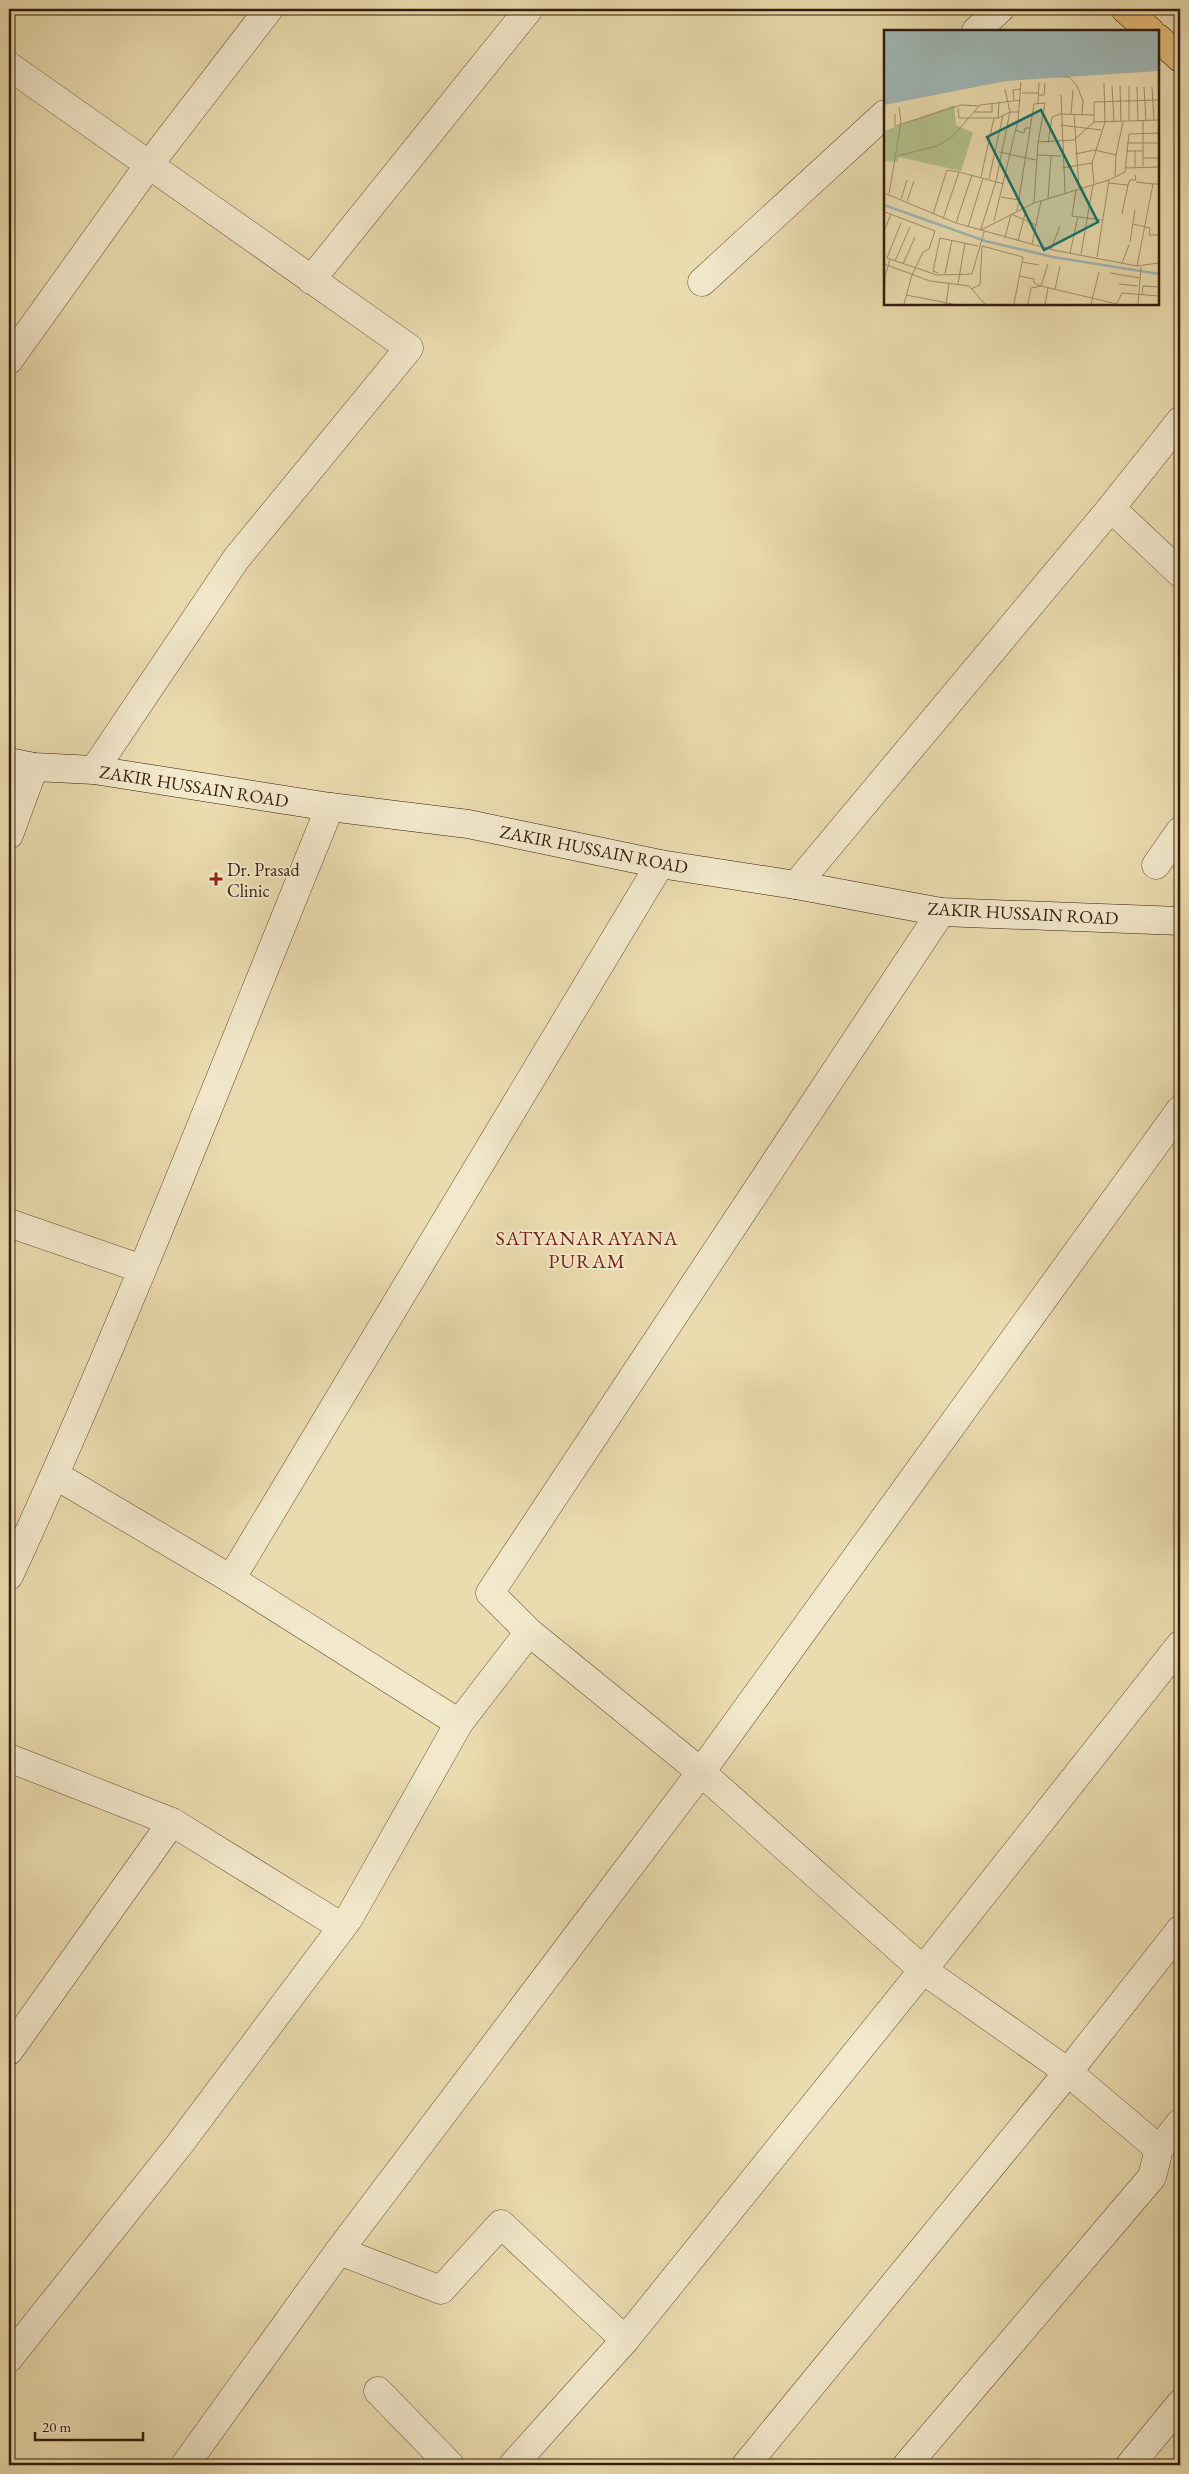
<svg xmlns="http://www.w3.org/2000/svg" width="1189" height="2474" viewBox="0 0 1189 2474" font-family="'EB Garamond',serif">
<style>
.lines{fill:none;stroke-linecap:round;stroke-linejoin:round}
.street-casing{stroke:#624c36;stroke-width:29}
.secondary-casing{stroke:#341c0d;stroke-width:29}
.primary-casing{stroke:#341c0d;stroke-width:29}
.street{stroke:#f2e8cb;stroke-width:28}
.secondary{stroke:#f2e8cb;stroke-width:28}
.primary{stroke:#e6be78;stroke-width:28}
.poi-dot{fill:#8f2418;stroke:#f2e8cb;stroke-width:2}
.labels{text-anchor:middle;dominant-baseline:central;stroke-width:4;stroke-linejoin:round;paint-order:stroke}
.street-label{font-size:18px;fill:#341c0d;stroke:#f2e8cb}
.poi-label{font-size:18px;fill:#341c0d;stroke:#f2e8cb;text-anchor:start}
.quarter-label{font-size:20px;letter-spacing:1px;fill:#7a1f14;stroke:#f2e8cb}
.inset-river{fill:none;stroke:#9fb8b7;stroke-width:2.5}
.inset-road{fill:none;stroke:#a28f6e;stroke-width:1}
.view{fill:#0f766e;fill-opacity:0.15;stroke:#0f766e;stroke-width:2.5}
.inset-edge{fill:none;stroke:#341c0d;stroke-width:2.5}
</style>
<rect width="100%" height="100%" fill="#ebdcaf"/>
<filter id="stains"><feTurbulence type="fractalNoise" baseFrequency=".004" numOctaves="4"/><feColorMatrix values="0 0 0 0 .2 0 0 0 0 .09 0 0 0 0 .02 0 0 0 .5 -.17"/></filter>
<radialGradient id="worn" r=".72"><stop offset=".6" stop-color="#630" stop-opacity="0"/><stop offset="1" stop-color="#630" stop-opacity=".3"/></radialGradient>
<g class="lines">
<defs>
<g id="street">
<path d="M976,31l24,-22"/>
<path d="M9,66l400,282 -173,211 -142,211"/>
<path d="M311,280l218,-271"/>
<path d="M702,282l183,-168"/>
<path d="M9,360l139,-194 121,-157"/>
<path d="M1111,508l69,65"/>
<path d="M9,835l25,-68"/>
<path d="M1156,865l24,-34"/>
<path d="M796,885l315,-377 69,-87"/>
<path d="M9,1223l133,46"/>
<path d="M55,1475l176,104 228,144"/>
<path d="M9,1576c116,-252 216,-512 321,-769"/>
<path d="M231,1579l429,-715"/>
<path d="M529,1632l172,140 222,198 145,102 91,77"/>
<path d="M9,1758l163,64 170,105"/>
<path d="M9,2051l163,-229"/>
<path d="M339,2251l102,39 60,-66 124,116"/>
<path d="M9,2358l170,-213 170,-227 110,-195 70,-91 -39,-39 451,-681"/>
<path d="M378,2391l72,74"/>
<path d="M185,2465l154,-214 362,-479 479,-662"/>
<path d="M513,2465l112,-125 298,-370 257,-325"/>
<path d="M746,2465l322,-393 112,-142"/>
<path d="M907,2465l245,-288 7,-28 21,-26"/>
<path d="M1130,2465l50,-61"/>
</g>
<path id="secondary" d="M9,762l25,5 60,3 236,37 138,17 192,40 136,21 145,27 239,9"/>
<g id="primary">
<path d="M1125,9l25,22"/>
<path d="M1158,38l22,20"/>
</g>
</defs>
<use href="#street" class="street-casing"/>
<use href="#secondary" class="secondary-casing"/>
<use href="#primary" class="primary-casing"/>
<use href="#street" class="street"/>
<use href="#secondary" class="secondary"/>
<use href="#primary" class="primary"/>
</g>
<path class="poi-dot" d="M213.5 871.5h5v5h5v5h-5v5h-5v-5h-5v-5h5z"/>
<g class="labels">
<g class="street-label">
<text transform="translate(194 786) rotate(9)">ZAKIR HUSSAIN ROAD</text>
<text transform="translate(594 849) rotate(11)">ZAKIR HUSSAIN ROAD</text>
<text transform="translate(1023 913) rotate(3)">ZAKIR HUSSAIN ROAD</text>
</g>
<g class="poi-label">
<text x="227" y="869">Dr. Prasad<tspan x="227" dy="21">Clinic</tspan></text>
</g>
<g class="quarter-label">
<text x="587" y="1238">SATYANARAYANA<tspan x="587" dy="23">PURAM</tspan></text>
</g>
</g>
<g transform="translate(884 30)">
<rect width="275" height="275" fill="#ebdcaf"/>
<path d="M70,75l2,20 17,8 -12,38 -62,-14 -2,5 -13,-1v-30z" fill="#b3c28e"/>
<path d="M0,1h275v40l-153,10 -122,24z" fill="#9fb8b7"/>
<path class="inset-river" d="M0,175l101,36 68,16 106,17"/>
<path class="inset-road" d="M179,47h6l8,9 6,15 -1,14M228,56l2,36M236,56l1,36M245,56v34M253,57l1,33M260,57l2,34M268,57l2,33M138,63h17M155,65h5l1,-12M177,65l4,98M130,71l-1,-11 8,-1M154,73l1,-20M74,78l1,10h39l12,-6 -5,-23M90,82h18v-8M11,84v12l66,-21 18,1M187,84l2,-24M190,84l5,74M114,88l1,-15M259,91v45M210,92v-20l65,-2M176,95l41,5M131,100l9,3 1,-5h6M154,112l36,-2 20,-18 65,-2M164,113l4,-26 8,-3 34,1M243,113h32M242,121h17M251,121v16M115,122l37,8M191,124l20,-4 21,5M153,125l25,1M13,126l40,-10 15,-9 28,-32 41,-5M259,128h16M178,138l30,-5M241,138l34,-1M231,146l1,-21 7,-33M97,147l13,-59M105,149l14,-64M252,152l17,2M224,153l20,2M210,154l-2,-21 13,-41 -1,-39M192,160l-4,26 30,4M0,163l72,30 97,27 84,16 22,-3M5,164l12,-72 -2,-15M117,167l18,3M164,168l3,-42M17,169l6,-19M23,171l7,-20M133,181l17,-107 11,-1 -7,40 -4,60M1,182l50,19 -6,18 -6,3 -11,23 -8,29M49,184l14,-44 12,2M238,184l6,-29 2,-5h6l-1,-5M59,189l16,-47 45,12M110,191l24,-101 3,-38M17,193l-14,35 50,17 35,-1 12,-42M72,193l16,-48M249,194l17,4 -1,7h10M84,197l15,-49M97,199l15,-48 14,-69h9M97,200l53,-27 75,-23 16,-8 4,-38 30,-1M0,201l7,-17M121,208l6,-24 25,11M134,211l8,-31M246,212l5,-32M148,214l9,-43M167,219l9,-23M186,223l8,-36M197,224l12,-69M213,227l12,-77M11,231l15,-34M138,232l17,3M238,233l7,-18M0,234l46,17 39,5 16,18M19,234l12,-27M164,234l-7,22 76,18M253,236l16,-82h6M54,243l-5,-2 7,-33 38,8M226,243l30,5M61,244l7,-34M135,246l15,3v4l7,3M74,254l7,-41M235,254l19,2M87,259l9,-4 2,-39 41,11 -9,47M171,259l5,-23M258,264l1,-8 16,1M22,265l47,9M233,273l5,-10 37,3M0,274l1,-27 5,-18M62,274l3,-20M144,274l3,-16 10,-2M161,274l3,-16M207,274l8,-32M254,274l3,-37"/>
<path class="view" d="M157,80l57,112 -54,28 -57,-113z"/>
<rect width="275" height="275" class="inset-edge"/>
</g>
<rect width="1189" height="2474" fill="none" stroke="#ebdcaf" stroke-width="30"/>
<rect x="10" y="10" width="1169" height="2454" fill="none" stroke="#341c0d" stroke-width="2.5"/>
<rect x="15" y="15" width="1159" height="2444" fill="none" stroke="#341c0d"/>
<path d="M35 2432v8h108v-8" fill="none" stroke="#341c0d" stroke-width="2.5"/>
<text x="42" y="2432" font-size="15" fill="#341c0d" stroke="#f2e8cb" stroke-width="4" paint-order="stroke">20 m</text>
<rect width="100%" height="100%" filter="url(#stains)"/>
<rect width="100%" height="100%" fill="url(#worn)"/>
</svg>
